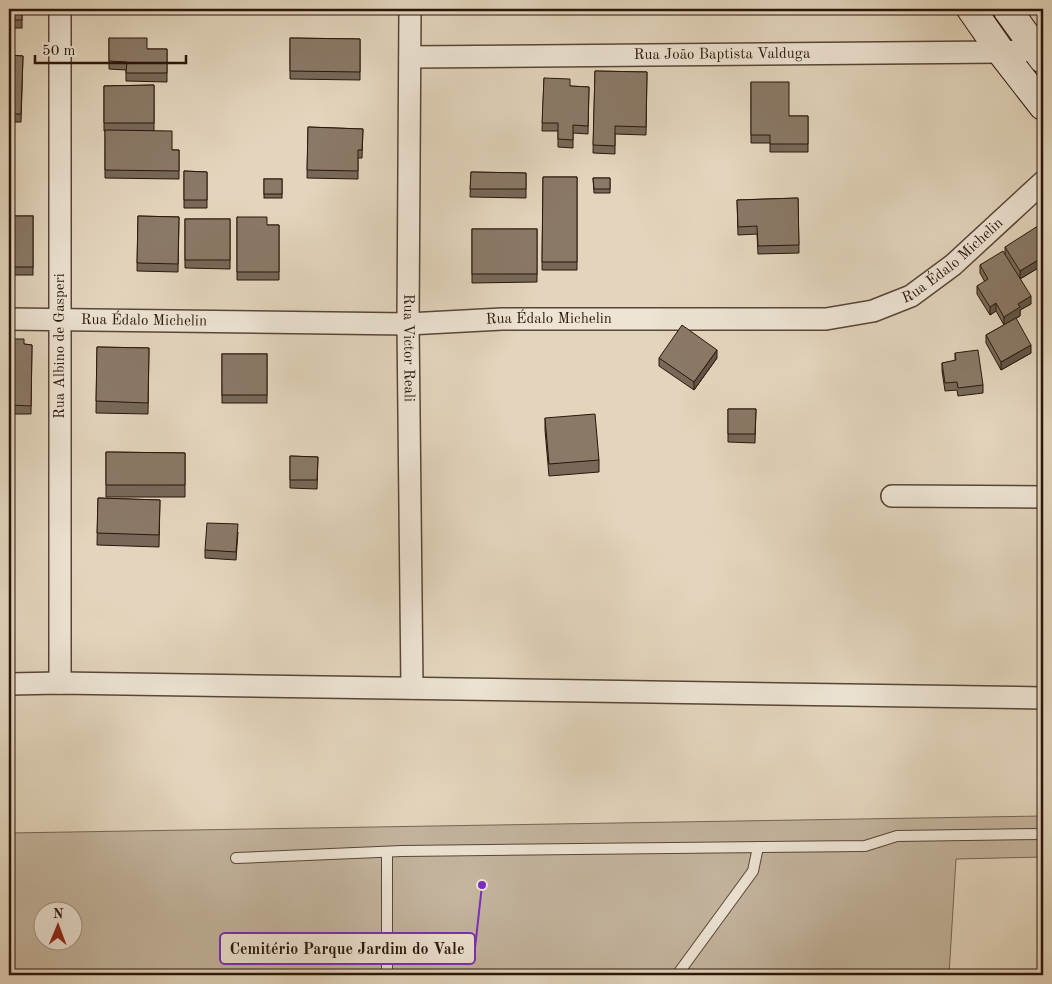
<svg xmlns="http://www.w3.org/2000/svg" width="1052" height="984" viewBox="0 0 1052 984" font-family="'Old Standard TT',serif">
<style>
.green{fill:#c4b59f;stroke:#776654;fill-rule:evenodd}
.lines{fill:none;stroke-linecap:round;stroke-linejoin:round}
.service-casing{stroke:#584637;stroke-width:12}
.minor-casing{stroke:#584637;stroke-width:24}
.secondary-casing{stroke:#2a160a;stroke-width:30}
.service{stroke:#ede4d4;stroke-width:10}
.minor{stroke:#ede4d4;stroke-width:21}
.secondary{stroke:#ede4d4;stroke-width:28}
.wall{fill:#776859;stroke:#2a160a}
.shaded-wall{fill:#615548;stroke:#2a160a}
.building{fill:#8a7967;stroke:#2a160a}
.labels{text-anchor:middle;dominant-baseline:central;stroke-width:4;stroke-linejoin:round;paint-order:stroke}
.street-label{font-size:15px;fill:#2a160a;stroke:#ede4d4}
.leader{fill:none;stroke:#7b2cbf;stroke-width:2}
.callout-dot{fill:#7b2cbf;stroke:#ede4d4;stroke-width:2}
.callout{fill:#ede4d4;stroke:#7b2cbf;stroke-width:2}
.callout-label{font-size:16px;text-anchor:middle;font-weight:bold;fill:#2a160a}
</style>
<rect width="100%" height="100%" fill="#e3d5bd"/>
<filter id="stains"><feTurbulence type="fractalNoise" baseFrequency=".004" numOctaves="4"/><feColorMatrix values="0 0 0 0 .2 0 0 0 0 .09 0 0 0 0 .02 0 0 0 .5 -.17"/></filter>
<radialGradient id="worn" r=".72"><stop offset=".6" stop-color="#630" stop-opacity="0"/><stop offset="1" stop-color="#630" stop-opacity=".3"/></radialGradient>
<path class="green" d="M1043,816v41l-87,2 -7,116 -133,-3 -2,3h-805v-142zM42,912h30v30h-30z"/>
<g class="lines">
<defs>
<g id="service">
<path d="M236,858l166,-7 463,-5 32,-10 146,-2"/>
<path d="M387,975v-123"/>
<path d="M677,975l76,-104 5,-24"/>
</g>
<g id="minor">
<path d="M60,9v674"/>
<path id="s1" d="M410,9l-2,315 4,364"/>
<path id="s2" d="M410,57l591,-5 35,-2"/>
<path id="s3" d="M9,319l399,5 94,-5h324l47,-8 38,-15 42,-31 90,-83"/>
<path d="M892,496l151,1"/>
<path d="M9,684l51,-1 983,15"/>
</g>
<g id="secondary">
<path d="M971,9l30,43 42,54"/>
<path d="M1007,9l36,50"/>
</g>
</defs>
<use href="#service" class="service-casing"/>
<use href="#minor" class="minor-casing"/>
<use href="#secondary" class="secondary-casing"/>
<use href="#service" class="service"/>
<use href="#minor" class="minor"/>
<use href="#secondary" class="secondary"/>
</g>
<g class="wall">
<rect x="9" y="9" width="13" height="19"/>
<path d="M567,9h49v1z"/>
<path d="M109,38l38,11h20v33l-41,-1v-11l-17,-1z"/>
<path d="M290,38l70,1v41l-70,-1z"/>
<path d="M9,55l14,1 -2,66h-12z"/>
<path d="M595,71l52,1 -1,63 -31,-1v20l-22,-1z"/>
<path d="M544,78l26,8 19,1 -1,47 -15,-1v15l-15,-1v-16h-16z"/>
<path d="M751,82l38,34h19v36h-38v-9h-19z"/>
<path d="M154,85v46l18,19h7v29l-74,-1v-47h-1v-45z"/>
<path d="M308,127l55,2 -1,29h-4v21l-51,-1z"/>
<path d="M184,171l23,1v36h-23z"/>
<path d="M471,172l55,1v25l-56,-1z"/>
<path d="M543,177h34v93h-35z"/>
<path d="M593,178h17v15h-16z"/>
<rect x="264" y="179" width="18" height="19"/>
<path d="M798,198l1,55 -41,1 -1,-20 -19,1 -1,-35z"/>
<rect x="9" y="216" width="24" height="59"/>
<path d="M138,216l41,1 -1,55 -41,-1z"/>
<path d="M237,217l30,8h12v55h-42z"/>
<path d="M185,219h45v50l-45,-1z"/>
<path d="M472,229h65v53l-65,1z"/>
<path d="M1005,247l38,18 -23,14 11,25 -11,6v6l-8,5 19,32 -30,17 -15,-27v-8l18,-10 -8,-14 -6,4 -13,-21v-8l8,-4 -5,-9v-8l25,-11z"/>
<path d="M9,339l15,5 8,1 -1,69h-22z"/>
<path d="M97,347l52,1 -1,66 -52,-1z"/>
<path d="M955,353l28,32v8l-25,3 -1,-6 -12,1 -3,-20v-8l13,-2z"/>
<rect x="222" y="354" width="45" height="49"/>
<path d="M659,358h58l-23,32 -35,-24z"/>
<path d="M728,409h28l-1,34 -27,-1z"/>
<path d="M545,418l54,42v12l-50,4 -4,-46z"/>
<path d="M106,452l79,1v44h-79z"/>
<path d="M290,456l28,1 -1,32 -27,-1z"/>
<path d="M98,498l62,2 -1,47 -62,-2z"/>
<path d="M238,532l-2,28 -31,-2v-8z"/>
</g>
<g class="shaded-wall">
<path d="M1043,257v8l-23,14v-8z"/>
<path d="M1031,296v8l-11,6v6l-16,9v-8l14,-13z"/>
<path d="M996,303v8l-6,4v-8z"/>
<path d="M1031,345v8l-30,17v-8z"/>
<path d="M717,350v8l-23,32v-8z"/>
</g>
<g class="building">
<rect x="9" y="9" width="13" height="11"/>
<path d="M109,38h38v11h20v24h-41l1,-11 -18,-1z"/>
<path d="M290,38l70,1v33l-70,-1z"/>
<path d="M9,55l14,1 -2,58h-12z"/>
<path d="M595,71l52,1 -1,55 -31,-1v20l-22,-1z"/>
<path d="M544,78l26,1v7l19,1 -1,39 -15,-1v15l-15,-1v-16h-16z"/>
<path d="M751,82h38v34h19v28h-38v-9h-19z"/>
<path d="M154,85v38h-50v-37z"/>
<path d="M308,127l55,2 -1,21h-4v21l-51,-1z"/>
<path d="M105,130l67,1v19h7v21l-74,-1z"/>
<path d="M184,171l23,1v28h-23z"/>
<path d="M471,172l55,1v16h-56z"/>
<path d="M543,177h34v85h-35z"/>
<path d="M593,178h17v11h-16z"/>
<rect x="264" y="179" width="18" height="15"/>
<path d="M798,198l1,47 -41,1 -1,-20 -19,1 -1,-27z"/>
<rect x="9" y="216" width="24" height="51"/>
<path d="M138,216l41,1 -1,47 -41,-1z"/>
<path d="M237,217h30v8h12v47h-42z"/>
<rect x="185" y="219" width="45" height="41"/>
<path d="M1041,224l2,3v30l-23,14 -15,-24z"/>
<rect x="472" y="229" width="65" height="45"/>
<path d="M1003,251l28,45 -13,8 2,3 -16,10 -8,-14 -6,4 -13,-21 11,-7 -8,-14z"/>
<path d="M1016,318l15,27 -30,17 -15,-27z"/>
<path d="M682,325l35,25 -23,32 -35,-24z"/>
<path d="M9,339h15v5l8,1 -1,61 -22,-1z"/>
<path d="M97,347l52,1 -1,55 -52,-2z"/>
<path d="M978,350l5,35 -25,3 -1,-6 -12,1 -3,-20 14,-3 -1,-7z"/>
<rect x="222" y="354" width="45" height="41"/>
<path d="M728,409h28l-1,25h-27z"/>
<path d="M595,414l4,46 -50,4 -4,-46z"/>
<path d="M106,452l79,1v32h-79z"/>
<path d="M290,456l28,1 -1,23h-27z"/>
<path d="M98,498l62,2 -1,35 -62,-2z"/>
<path d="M207,523l31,1 -2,28 -31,-2z"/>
</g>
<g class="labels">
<g class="street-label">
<text stroke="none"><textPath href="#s2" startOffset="312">Rua João Baptista Valduga</textPath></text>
<text stroke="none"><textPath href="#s3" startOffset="960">Rua Édalo Michelin</textPath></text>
<text stroke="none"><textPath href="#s3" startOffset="540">Rua Édalo Michelin</textPath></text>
<text stroke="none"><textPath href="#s3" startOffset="135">Rua Édalo Michelin</textPath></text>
<text transform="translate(60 346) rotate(-90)">Rua Albino de Gasperi</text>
<text stroke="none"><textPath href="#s1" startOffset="339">Rua Victor Reali</textPath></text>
</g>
</g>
<path class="leader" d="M482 885L475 948"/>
<circle class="callout-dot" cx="482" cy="885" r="5"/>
<rect class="callout" x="220" y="933" width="255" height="31" rx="5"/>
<g class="callout-label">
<text x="347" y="954">Cemitério Parque Jardim do Vale</text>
</g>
<rect width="1052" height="984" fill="none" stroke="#e3d5bd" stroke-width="30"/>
<rect x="10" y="10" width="1032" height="964" fill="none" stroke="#2a160a" stroke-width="2.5"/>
<rect x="15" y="15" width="1022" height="954" fill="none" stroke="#2a160a"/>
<g transform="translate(58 926) rotate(1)"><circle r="24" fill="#ede4d4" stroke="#9f9283"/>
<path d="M0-4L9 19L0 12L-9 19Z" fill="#8f2418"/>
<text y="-8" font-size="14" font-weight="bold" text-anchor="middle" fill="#2a160a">N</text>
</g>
<path d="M35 55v8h151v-8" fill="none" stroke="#2a160a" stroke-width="2.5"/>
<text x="42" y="55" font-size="15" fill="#2a160a" stroke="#ede4d4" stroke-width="4" paint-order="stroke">50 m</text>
<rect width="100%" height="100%" filter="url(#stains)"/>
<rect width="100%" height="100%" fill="url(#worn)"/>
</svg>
